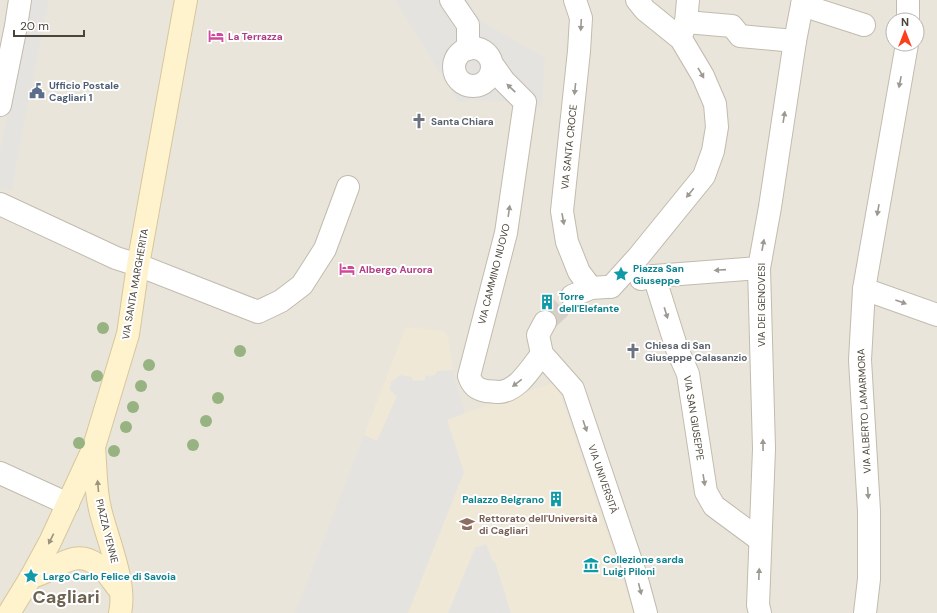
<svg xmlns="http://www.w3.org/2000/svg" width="937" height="613" viewBox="0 0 937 613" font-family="'DM Sans',sans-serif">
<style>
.residential{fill:#eae5da;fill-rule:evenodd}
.education{fill:#efe8d6}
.parking{fill:#e5e3e0}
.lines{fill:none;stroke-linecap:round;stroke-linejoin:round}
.street-tunnel{stroke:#d4d0c8;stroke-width:22;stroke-dasharray:22 11;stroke-linecap:butt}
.street-casing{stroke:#c2bbae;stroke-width:24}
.secondary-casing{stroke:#d6c79b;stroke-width:24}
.street{stroke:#fff;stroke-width:22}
.secondary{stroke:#fff3cd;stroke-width:22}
.tree{fill:#97b381}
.oneway{fill:#9c9892}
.oneway2{fill:#9c937c}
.labels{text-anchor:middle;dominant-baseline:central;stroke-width:4;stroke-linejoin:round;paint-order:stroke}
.hotel-label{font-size:10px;font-weight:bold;fill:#b23c85;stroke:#fff;text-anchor:start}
.service-label{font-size:10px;font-weight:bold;fill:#4e5e75;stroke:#fff;text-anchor:start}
.worship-label{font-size:10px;font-weight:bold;fill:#5b616d;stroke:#fff;text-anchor:start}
.street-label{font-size:10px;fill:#4b4439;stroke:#fff}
.culture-label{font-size:10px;font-weight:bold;fill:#0d838f;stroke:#fff;text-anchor:start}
.education-label{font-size:10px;font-weight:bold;fill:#785e54;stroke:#fff;text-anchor:start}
.town-label{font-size:18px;font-weight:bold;fill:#6e6250;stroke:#fff}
</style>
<rect width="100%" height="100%" fill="#f6f3ec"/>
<path class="residential" d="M0,0h937v613h-937zM893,20h24v24h-24z"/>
<path class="education" d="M406,327l38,4 4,6 5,33 12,43 91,-31 78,231h-339z"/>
<g class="parking">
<path d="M30,0h19l-29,143 -8,48 -12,-3v-34z"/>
<path d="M395,0h72l14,21 64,37 -3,48 -17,-4 -53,-2 -14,2z"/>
<path d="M453,370l12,43 -18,7 17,52 -56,141h-113l69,-178 13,6 20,-45 -7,-6 1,-8 9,-7 12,2 1,4 12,-1v-4l10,-1 2,-4z"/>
<path d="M486,544l7,18h2l16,51h-63l27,-65z"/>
</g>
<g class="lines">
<path class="street-tunnel" d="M545,322l27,-26"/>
<defs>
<g id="street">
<path d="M451,0l17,25v24"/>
<path d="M575,0l6,18 -2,33 -17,160 5,31 12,30 12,16"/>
<path d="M802,5l62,20"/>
<path d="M908,20v-20"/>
<path d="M686,22l46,4 8,10 55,5"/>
<path d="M681,36l5,-14 2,-22"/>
<circle cx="473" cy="67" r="19"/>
<path d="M492,64l12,17 21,21 -19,131 -37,143c3,9 7,13 17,15 4,0 9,1 13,1 19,-1 32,-24 43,-38"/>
<path d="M0,105l16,-79 4,-26"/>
<path d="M0,204l116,54 22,7 120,47 23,-11 21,-16 23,-36 23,-62"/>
<path d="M654,276l23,73 11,25 18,118 8,14 46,34"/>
<path d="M641,279l13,-3 105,-8"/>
<path d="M611,287l28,-31 65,-80 9,-25 4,-24 -2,-23 -12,-28 -22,-37 -36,-29 -8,-10"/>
<path d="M864,289l73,26"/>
<path d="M572,296l19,-8 15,-1"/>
<path d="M545,322l-7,13 4,19 31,35 63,187 10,37"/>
<path d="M0,473l68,31"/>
<path d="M760,613l-2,-8 6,-156 -5,-181 11,-61 25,-166 8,-41"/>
<path d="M865,613l4,-34v-68l-9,-151 4,-71 43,-245"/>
</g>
<g id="secondary">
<path d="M94,448c2,20 1,41 6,61 7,30 27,74 20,104"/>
<path d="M31,577c25,-5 41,-31 67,-12 9,6 14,16 21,24"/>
<path d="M9,613l22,-36 19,-35 44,-95 34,-113 10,-69 48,-265"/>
</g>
</defs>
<use href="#street" class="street-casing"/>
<use href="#secondary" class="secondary-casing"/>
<use href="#street" class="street"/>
<use href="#secondary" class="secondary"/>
</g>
<g class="tree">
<circle cx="103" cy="328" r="6"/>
<circle cx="240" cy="351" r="6"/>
<circle cx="149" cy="365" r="6"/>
<circle cx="97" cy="376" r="6"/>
<circle cx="141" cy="386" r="6"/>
<circle cx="218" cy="398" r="6"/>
<circle cx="133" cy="407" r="6"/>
<circle cx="206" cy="421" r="6"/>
<circle cx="126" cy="427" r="6"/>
<circle cx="79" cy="443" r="6"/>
<circle cx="193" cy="445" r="6"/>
<circle cx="114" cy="451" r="6"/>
</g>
<defs><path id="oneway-solid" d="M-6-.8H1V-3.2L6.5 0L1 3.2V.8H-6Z"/></defs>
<g class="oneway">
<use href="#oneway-solid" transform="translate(581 25) rotate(93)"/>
<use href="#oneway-solid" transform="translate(701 73) rotate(60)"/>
<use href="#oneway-solid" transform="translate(900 82) rotate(101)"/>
<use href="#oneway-solid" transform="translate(511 88) rotate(-136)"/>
<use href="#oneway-solid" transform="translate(575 89) rotate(96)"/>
<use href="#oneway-solid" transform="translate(784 117) rotate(-81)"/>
<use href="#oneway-solid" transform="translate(690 193) rotate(129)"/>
<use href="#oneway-solid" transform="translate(878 210) rotate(100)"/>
<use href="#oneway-solid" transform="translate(509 211) rotate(-82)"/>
<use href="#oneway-solid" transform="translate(563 219) rotate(80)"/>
<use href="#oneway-solid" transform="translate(763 245) rotate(-80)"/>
<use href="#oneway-solid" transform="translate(720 270) rotate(176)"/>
<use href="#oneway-solid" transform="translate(901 302) rotate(20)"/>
<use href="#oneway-solid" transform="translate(666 313) rotate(73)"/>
<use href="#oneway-solid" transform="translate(517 383) rotate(142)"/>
<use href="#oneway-solid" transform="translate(585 426) rotate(71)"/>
<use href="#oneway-solid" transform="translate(763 445) rotate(-91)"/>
<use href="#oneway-solid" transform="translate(704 480) rotate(81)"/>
<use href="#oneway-solid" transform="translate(868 493) rotate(86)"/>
<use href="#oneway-solid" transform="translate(759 574) rotate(-88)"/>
<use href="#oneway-solid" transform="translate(640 589) rotate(76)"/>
</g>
<g class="oneway2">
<use href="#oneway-solid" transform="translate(98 486) rotate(-95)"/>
<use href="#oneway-solid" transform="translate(51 539) rotate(116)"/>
</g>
<defs>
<symbol id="hotel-bare" viewBox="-9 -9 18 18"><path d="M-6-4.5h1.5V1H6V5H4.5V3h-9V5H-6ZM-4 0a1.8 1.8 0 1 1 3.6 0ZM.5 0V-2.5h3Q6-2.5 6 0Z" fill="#d1479c" stroke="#fff" stroke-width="2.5" paint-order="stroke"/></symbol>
<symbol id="civic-bare" viewBox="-9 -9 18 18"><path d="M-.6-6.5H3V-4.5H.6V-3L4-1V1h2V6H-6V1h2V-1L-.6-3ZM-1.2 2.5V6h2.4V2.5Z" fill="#5c6f8a" stroke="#fff" stroke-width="2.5" paint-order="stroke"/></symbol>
<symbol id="church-bare" viewBox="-9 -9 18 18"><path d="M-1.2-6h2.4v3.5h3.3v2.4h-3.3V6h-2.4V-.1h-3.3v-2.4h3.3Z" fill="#6b7280" stroke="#fff" stroke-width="2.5" paint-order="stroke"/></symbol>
<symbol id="sight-bare" viewBox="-9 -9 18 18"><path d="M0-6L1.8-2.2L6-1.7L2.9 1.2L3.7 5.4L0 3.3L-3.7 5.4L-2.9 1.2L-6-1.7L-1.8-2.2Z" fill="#0f9aa8" stroke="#fff" stroke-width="2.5" paint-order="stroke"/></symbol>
<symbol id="building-bare" viewBox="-9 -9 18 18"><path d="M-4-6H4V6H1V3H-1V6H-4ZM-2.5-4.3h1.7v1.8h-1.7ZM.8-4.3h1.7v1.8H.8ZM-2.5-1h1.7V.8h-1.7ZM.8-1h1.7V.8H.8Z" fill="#0f9aa8" stroke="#fff" stroke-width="2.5" paint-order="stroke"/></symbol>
<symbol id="university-bare" viewBox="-9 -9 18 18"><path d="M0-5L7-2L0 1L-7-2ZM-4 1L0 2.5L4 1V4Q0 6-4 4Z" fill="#8d6e63" stroke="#fff" stroke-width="2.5" paint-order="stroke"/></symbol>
<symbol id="museum-bare" viewBox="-9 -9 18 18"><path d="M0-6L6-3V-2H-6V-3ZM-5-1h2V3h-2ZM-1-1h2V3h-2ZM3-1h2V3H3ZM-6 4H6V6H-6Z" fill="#0f9aa8" stroke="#fff" stroke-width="2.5" paint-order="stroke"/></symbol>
</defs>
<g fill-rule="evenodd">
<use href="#hotel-bare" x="205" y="25" width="22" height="22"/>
<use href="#civic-bare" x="26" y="80" width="22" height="22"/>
<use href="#church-bare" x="408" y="110" width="22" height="22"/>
<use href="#hotel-bare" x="336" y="258" width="22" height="22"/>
<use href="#sight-bare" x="610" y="263" width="22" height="22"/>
<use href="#building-bare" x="536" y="291" width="22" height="22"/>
<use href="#church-bare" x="622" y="340" width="22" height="22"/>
<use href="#building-bare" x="545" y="488" width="22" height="22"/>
<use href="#university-bare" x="456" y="513" width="22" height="22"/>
<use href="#museum-bare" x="580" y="554" width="22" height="22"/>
<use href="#sight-bare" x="20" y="565" width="22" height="22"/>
</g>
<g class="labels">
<g class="hotel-label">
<text x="228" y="36">La Terrazza</text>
<text x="359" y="269">Albergo Aurora</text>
</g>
<g class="service-label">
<text x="49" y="85">Ufficio Postale<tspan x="49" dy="12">Cagliari 1</tspan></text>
</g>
<g class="worship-label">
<text x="431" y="121">Santa Chiara</text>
<text x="645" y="345">Chiesa di San<tspan x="645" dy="12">Giuseppe Calasanzio</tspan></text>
</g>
<g class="street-label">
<text transform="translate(569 147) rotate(-84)">VIA SANTA CROCE</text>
<text transform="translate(494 274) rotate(-76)">VIA CAMMINO NUOVO</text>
<text transform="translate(135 284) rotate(-80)">VIA SANTA MARGHERITA</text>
<text transform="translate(761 305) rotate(-90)">VIA DEI GENOVESI</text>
<text transform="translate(864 411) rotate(-93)">VIA ALBERTO LAMARMORA</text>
<text transform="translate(694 418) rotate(81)">VIA SAN GIUSEPPE</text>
<text transform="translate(603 479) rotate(71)">VIA UNIVERSITÀ</text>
<text transform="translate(107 531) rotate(76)">PIAZZA YENNE</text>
</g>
<g class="culture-label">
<text x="633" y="268">Piazza San<tspan x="633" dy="12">Giuseppe</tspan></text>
<text x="559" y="296">Torre<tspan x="559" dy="12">dell'Elefante</tspan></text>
<text x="544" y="499" text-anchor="end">Palazzo Belgrano</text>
<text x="603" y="559">Collezione sarda<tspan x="603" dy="12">Luigi Piloni</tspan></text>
<text x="43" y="576">Largo Carlo Felice di Savoia</text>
</g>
<g class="education-label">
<text x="479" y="518">Rettorato dell'Università<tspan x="479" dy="12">di Cagliari</tspan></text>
</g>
<g class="town-label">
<text x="66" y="597">Cagliari</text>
</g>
</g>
<g transform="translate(905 32)"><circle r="19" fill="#ffffff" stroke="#b7b4b0"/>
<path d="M0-3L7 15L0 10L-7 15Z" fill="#fc3f1d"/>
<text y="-6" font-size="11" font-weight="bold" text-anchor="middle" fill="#4b4439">N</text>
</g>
<path d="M14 30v6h70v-6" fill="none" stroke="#4b4439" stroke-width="2"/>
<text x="20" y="30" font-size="12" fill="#4b4439" stroke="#ffffff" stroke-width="3" paint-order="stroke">20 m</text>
</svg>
